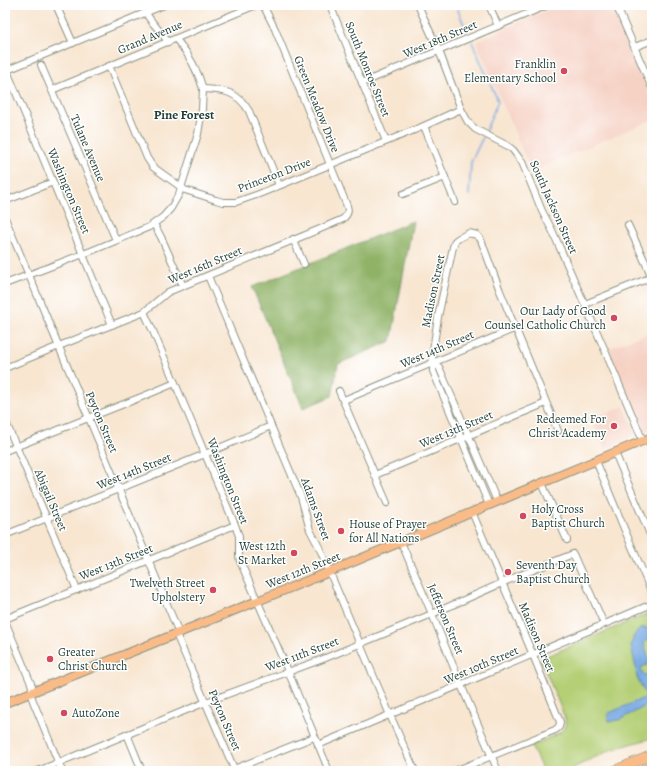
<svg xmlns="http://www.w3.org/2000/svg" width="657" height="776" viewBox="0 0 657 776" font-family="Alegreya,serif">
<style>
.built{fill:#f6d2c4}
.green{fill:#b4cf74;stroke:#6a8654}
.forest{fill:#8fb266;stroke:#57784d}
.water{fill:#78a9e3;stroke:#4c738c}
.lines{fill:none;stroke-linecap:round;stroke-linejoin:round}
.stream{stroke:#78a9e3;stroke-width:1.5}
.minor-casing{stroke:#8c9282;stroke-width:8}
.major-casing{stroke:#8c9282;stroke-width:10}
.highway-casing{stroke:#8c9282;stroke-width:10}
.minor{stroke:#fff;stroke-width:6}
.major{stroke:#f9bc89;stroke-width:8}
.highway{stroke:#f9bc89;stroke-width:9}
.poi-dot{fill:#d1495b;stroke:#fff;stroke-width:1.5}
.labels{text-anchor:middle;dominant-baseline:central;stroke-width:3;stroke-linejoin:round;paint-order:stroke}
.street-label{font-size:12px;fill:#1f3d34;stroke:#fff}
.poi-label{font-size:12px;fill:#1f3d34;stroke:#fff;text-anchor:end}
.neighbourhood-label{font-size:13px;font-weight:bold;fill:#1f3d34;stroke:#fff}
</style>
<rect width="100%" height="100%" fill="#fff"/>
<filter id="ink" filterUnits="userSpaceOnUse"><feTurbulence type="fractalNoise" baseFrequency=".025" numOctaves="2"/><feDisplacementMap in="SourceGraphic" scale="8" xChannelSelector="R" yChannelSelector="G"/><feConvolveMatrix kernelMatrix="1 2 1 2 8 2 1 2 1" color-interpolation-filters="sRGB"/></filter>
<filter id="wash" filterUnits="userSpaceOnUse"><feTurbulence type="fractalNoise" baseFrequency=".012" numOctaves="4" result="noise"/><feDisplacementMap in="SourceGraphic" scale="16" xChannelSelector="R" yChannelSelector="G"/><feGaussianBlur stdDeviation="0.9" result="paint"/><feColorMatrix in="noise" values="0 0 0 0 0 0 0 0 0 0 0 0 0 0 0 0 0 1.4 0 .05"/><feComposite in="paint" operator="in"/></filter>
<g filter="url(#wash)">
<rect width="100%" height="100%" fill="#f8e6d1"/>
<g class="built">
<path d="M559,5h52l41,97v18l-121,51 -55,-130z"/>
<path d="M652,331v98l-7,3 -38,-83z"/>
<path d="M624,406l12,28 -4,1 -3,3 -24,11 -13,-30z"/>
</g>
<path class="green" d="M652,612v126l-42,12 -43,21h-24l-12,-25 28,-13c6,-4 7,-8 6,-15l-24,-58 1,-2z"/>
<path class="forest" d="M413,221l-22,120 -53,23 -6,32 -29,12 -51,-121z"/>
<path class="water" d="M641,628h4l7,2v10h-5l-3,3 5,16 -2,6 -5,2 -1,3 2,4 3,1c5,10 6,15 6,26l-8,6 -25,13 -7,1h-3l-1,-6 1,-2 35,-15 2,-3 -9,-17 -1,-10 -5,-22 3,-11z"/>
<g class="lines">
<g class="stream">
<path d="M456,5l12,30"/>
<path d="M472,42l26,59 -12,29"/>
<path d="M469,195l2,-33 12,-25"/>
</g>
</g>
</g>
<g filter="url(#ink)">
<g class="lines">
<defs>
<g id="minor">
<path d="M56,5l17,38"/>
<path d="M330,5l56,136"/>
<path d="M418,5l23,51 20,53 7,13 7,7 33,17 5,4 9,12 20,49 10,19 51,116 40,95"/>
<path d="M489,5l9,21"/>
<path d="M616,5l36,83"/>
<path d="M146,13c6,11 15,18 22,29"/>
<path d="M635,47l17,-7"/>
<path d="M41,65l75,175"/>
<path d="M5,66l107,259"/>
<path d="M109,66l38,92 6,9 32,23 31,10 7,2h13l23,-8 165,-68 37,-17"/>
<path d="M5,71l159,-66"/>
<path d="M362,83l186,-78"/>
<path d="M203,89c21,1 34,2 46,22l30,74"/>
<path d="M52,90l204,-85"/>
<path d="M424,126l31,76"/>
<path d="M403,194l42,-17"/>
<path d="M5,201l48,-19"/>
<path d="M5,218l174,415"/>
<path d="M154,224l7,13 22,49"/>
<path d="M293,239l11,25"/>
<path d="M208,276l93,221 9,33 9,17 71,168 25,56"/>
<path d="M5,284l86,-33 58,-24 14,-10 8,-9 8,-14 19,-60 4,-25 1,-20 -4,-12 -6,-13 -7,-12 -10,-13"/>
<path d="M585,304l67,-27 -24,-52"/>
<path d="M144,312l9,19 82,194 4,11v20l1,5 48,110 41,100"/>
<path d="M433,362l6,5 58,134"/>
<path d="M5,368c44,-18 88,-36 132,-53l7,-3 24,-20 152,-63 23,-10c4,-4 6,-7 4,-13l-72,-177 -12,-24"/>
<path d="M339,391l48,112"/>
<path d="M344,400l172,-72"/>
<path d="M5,420l72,170"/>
<path d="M5,451l139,-55 31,-13"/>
<path d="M615,453l37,86"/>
<path d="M596,461l30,72 26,60"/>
<path d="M375,475l171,-72"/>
<path d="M542,483l25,57"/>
<path d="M489,505l-56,-134v-9l-1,-5 6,-40 15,-70 2,-6 4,-3 10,-5 8,2 4,5 19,51 58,140"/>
<path d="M5,535l200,-81 66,-28"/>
<path d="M401,542l31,72 29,71 37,86"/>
<path d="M5,619l230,-94"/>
<path d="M5,621l27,65 -1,9 2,6 29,70"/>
<path d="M176,634l59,137"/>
<path d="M127,734l15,37"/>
<path d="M318,745l334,-141"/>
<path d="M38,771l168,-69 117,-43 109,-45 86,-38 55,-22 31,70"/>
<path d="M229,771l85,-34"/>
<path d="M455,771l100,-41 4,-3 1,-5 -27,-67 -61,-143"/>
</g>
<path id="major" d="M5,703l324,-131 323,-135"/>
<g id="highway">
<path d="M613,771l39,-16"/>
<path d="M642,771l10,-4"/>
</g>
</defs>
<use href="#minor" class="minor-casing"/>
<use href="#major" class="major-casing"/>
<use href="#highway" class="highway-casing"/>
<use href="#minor" class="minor"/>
<use href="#major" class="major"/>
<use href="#highway" class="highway"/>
</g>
</g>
<g class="poi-dot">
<circle cx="564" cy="71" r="4"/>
<circle cx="614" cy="318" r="4"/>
<circle cx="614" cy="426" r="4"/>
<circle cx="523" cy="516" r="4"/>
<circle cx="341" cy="531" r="4"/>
<circle cx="294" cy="553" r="4"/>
<circle cx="508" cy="572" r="4"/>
<circle cx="213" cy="590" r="4"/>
<circle cx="50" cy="659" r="4"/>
<circle cx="64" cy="713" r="4"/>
</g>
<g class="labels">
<g class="street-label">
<text transform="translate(150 37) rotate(-23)">Grand Avenue</text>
<text transform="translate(440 39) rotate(-23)">West 18th Street</text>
<text transform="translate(368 69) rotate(68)">South Monroe Street</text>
<text transform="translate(317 104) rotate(68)">Green Meadow Drive</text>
<text transform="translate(88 148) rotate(67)">Tulane Avenue</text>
<text transform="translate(274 175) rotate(-21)">Princeton Drive</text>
<text transform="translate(69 191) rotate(67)">Washington Street</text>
<text transform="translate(554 207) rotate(66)">South Jackson Street</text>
<text transform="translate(205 265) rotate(-23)">West 16th Street</text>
<text transform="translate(433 291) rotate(-78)">Madison Street</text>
<text transform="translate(437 349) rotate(-23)">West 14th Street</text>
<text transform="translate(102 422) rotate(67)">Peyton Street</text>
<text transform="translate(456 429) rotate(-23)">West 13th Street</text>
<text transform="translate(134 471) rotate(-22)">West 14th Street</text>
<text transform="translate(228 481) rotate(68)">Washington Street</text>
<text transform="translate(51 500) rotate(67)">Abigail Street</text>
<text transform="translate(316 509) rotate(70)">Adams Street</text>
<text transform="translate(116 562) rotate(-22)">West 13th Street</text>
<text transform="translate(303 570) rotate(-22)">West 12th Street</text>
<text transform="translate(446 619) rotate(67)">Jefferson Street</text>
<text transform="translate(537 637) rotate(67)">Madison Street</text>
<text transform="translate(302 654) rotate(-21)">West 11th Street</text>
<text transform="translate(481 665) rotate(-23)">West 10th Street</text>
<text transform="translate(225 720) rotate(67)">Peyton Street</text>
</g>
<g class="poi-label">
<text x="556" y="64">Franklin<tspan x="556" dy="14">Elementary School</tspan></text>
<text x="606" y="311">Our Lady of Good<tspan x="606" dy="14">Counsel Catholic Church</tspan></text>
<text x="606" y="419">Redeemed For<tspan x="606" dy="14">Christ Academy</tspan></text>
<text x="531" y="509" text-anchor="start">Holy Cross<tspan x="531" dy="14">Baptist Church</tspan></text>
<text x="349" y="524" text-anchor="start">House of Prayer<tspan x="349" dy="14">for All Nations</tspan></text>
<text x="286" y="546">West 12th<tspan x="286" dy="14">St Market</tspan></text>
<text x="516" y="565" text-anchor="start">Seventh Day<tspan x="516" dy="14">Baptist Church</tspan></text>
<text x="205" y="583">Twelveth Street<tspan x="205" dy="14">Upholstery</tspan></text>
<text x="58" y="652" text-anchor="start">Greater<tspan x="58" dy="14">Christ Church</tspan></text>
<text x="72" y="713" text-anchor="start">AutoZone</text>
</g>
<g class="neighbourhood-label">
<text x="184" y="114">Pine Forest</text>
</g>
</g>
<rect width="657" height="776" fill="none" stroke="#fff" stroke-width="20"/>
</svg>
